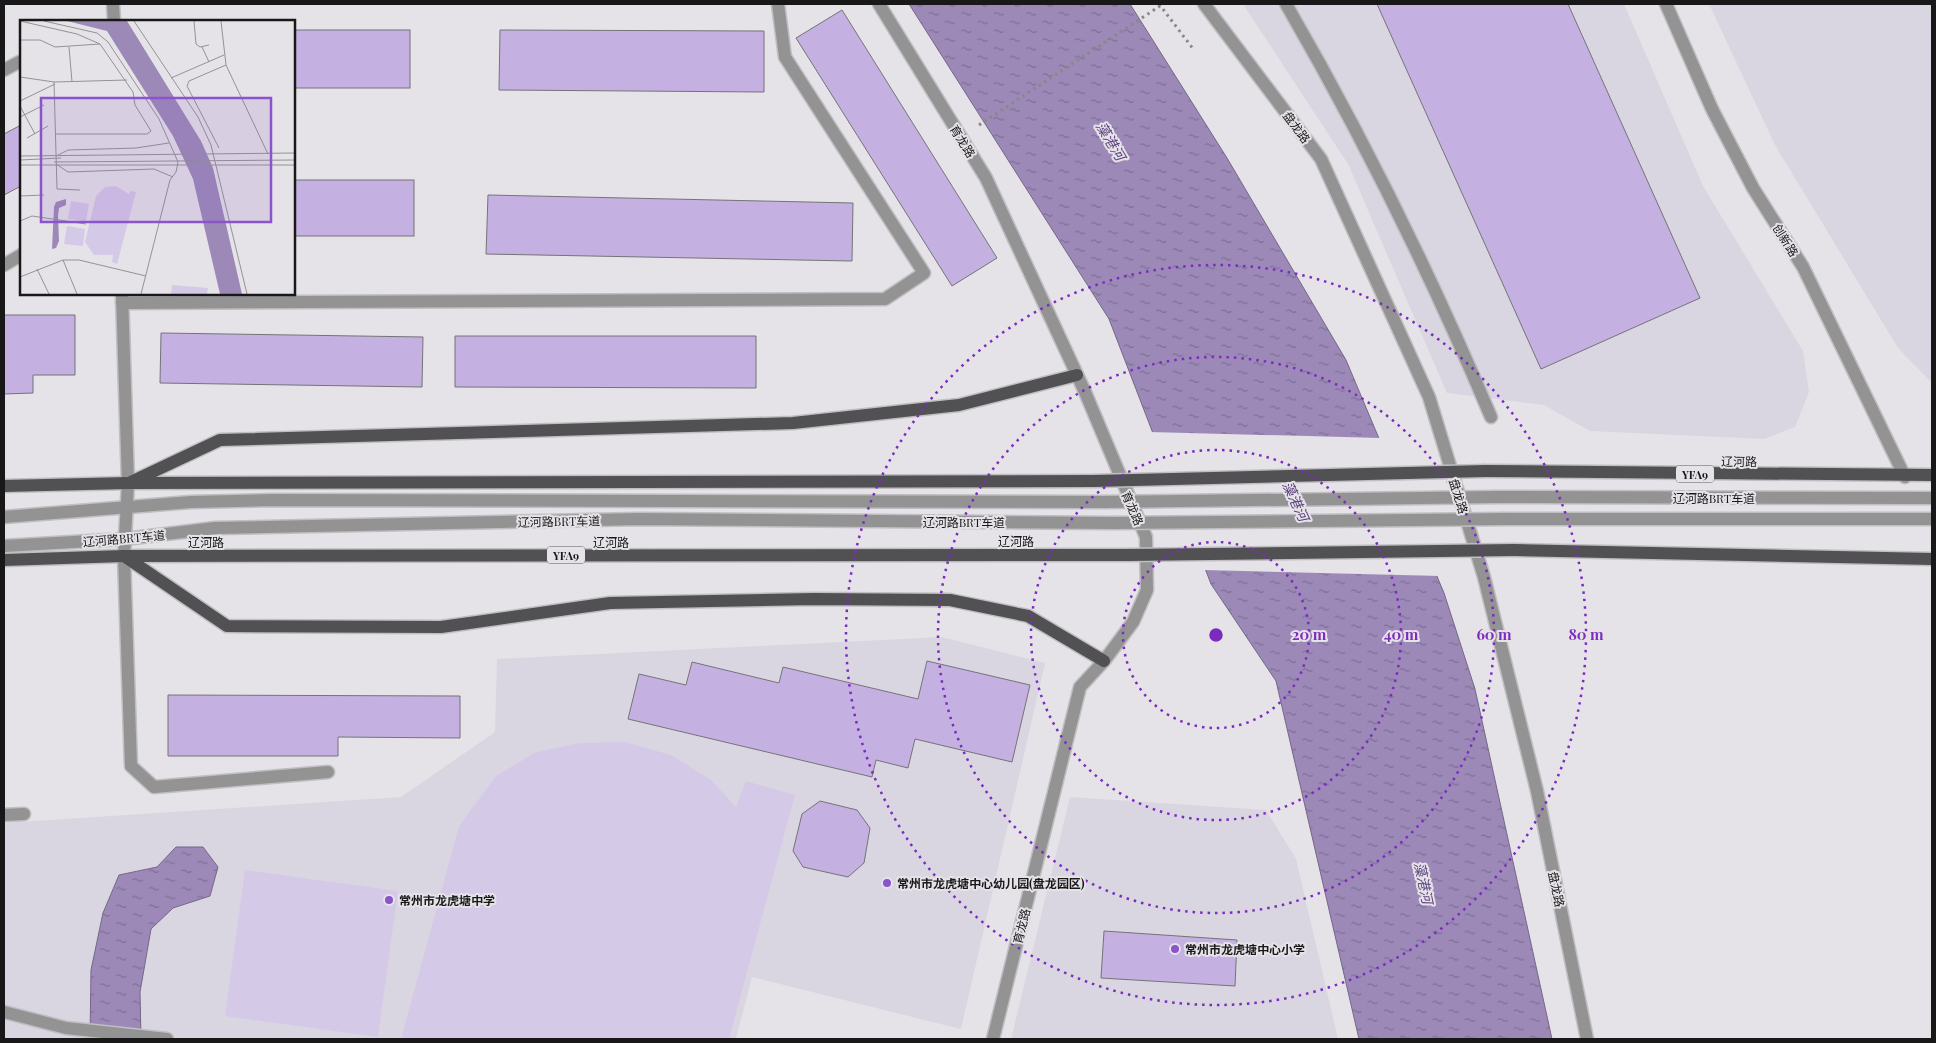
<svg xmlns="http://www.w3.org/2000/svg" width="1936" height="1043" viewBox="0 0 1936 1043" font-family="'Playfair Display','Noto Sans SC',serif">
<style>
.built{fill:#dad6e1}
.grass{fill:#d5c9e8}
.water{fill:url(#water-ripples);stroke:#756788}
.pier{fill:#e5e3e7}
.building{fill:#c4b1e2;stroke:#757377}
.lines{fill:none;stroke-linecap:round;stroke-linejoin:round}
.lane-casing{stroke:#c0bec2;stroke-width:15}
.street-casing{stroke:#c0bec2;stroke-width:15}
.primary-casing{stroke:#c0bec2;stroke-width:15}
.path{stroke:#89878a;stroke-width:3;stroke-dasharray:2.5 4;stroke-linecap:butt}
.lane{stroke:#939394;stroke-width:12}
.street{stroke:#939394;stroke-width:12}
.primary{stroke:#515153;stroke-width:12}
.lane-bridge-casing{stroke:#c0bec2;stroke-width:15;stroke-linecap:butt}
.primary-bridge-casing{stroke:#c0bec2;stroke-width:15;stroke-linecap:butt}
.lane-bridge{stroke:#939394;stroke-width:12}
.primary-bridge{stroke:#515153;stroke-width:12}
.ring{fill:none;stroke:#7b2cbf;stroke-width:2.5;stroke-dasharray:2.5 5}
.poi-dot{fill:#8b54cc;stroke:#e5e3e7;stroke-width:2}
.labels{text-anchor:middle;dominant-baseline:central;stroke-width:4;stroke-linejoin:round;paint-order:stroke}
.shield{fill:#e5e3e7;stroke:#565557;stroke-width:1}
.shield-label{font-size:11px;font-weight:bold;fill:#191819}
.street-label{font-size:12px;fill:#191819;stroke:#e5e3e7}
.poi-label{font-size:12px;font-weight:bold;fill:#191819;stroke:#e5e3e7;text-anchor:start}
.water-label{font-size:14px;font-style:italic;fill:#5e4482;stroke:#e5e3e7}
.inset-road{fill:none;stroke:#939295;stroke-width:1}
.view{fill:#8b54cc;fill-opacity:0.15;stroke:#8b54cc;stroke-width:2.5}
.inset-edge{fill:none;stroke:#191819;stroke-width:2.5}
.centre{fill:#7b2cbf;stroke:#e5e3e7;stroke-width:2.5}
.ring-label{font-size:15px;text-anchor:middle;font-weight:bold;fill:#7b2cbf;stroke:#e5e3e7;stroke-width:4;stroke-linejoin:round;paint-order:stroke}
</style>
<defs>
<pattern id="water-ripples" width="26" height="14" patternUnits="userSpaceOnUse" patternTransform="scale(1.25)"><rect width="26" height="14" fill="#9c89b8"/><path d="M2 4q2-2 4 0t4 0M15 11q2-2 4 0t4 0" fill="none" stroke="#7e6f95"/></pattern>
</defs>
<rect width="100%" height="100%" fill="#e5e3e7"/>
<g class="built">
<path d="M1243,4h381l79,182 100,165 6,41 -14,35 -31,12 -174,-8 -46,-26 -97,-12 -99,-229z"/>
<path d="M1709,4h223v379l-34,-35 -123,-203z"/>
<path d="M942,637l103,26 -84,366 -209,-52 -16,62h-732v-216l397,-26 94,-65 2,-73z"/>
<path d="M1070,797l196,13 30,49 42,180h-327z"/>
</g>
<g class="grass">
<path d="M625,742l46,13 40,25 25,27 10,-26 49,14 -66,244h-328l58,-213 37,-50 40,-24 44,-9z"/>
<path d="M245,870l153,21 -20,146 -153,-21z"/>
</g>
<g class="water">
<path d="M909,4h221l97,154 119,202 98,233 31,96 77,350h-193l-83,-358 -65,-97 -102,-265z"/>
<path d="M176,847h27l15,20 -8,29 -37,12 -22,21 -11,63 1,47h-51l1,-69 12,-57 16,-38 38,-8z"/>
</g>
<path class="pier" d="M1150,432l231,6 59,138 -237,-6z"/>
<g class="building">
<path d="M1377,4h191l132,294 -159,71z"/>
<path d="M842,10l155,248 -45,28 -156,-248z"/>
<rect x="294" y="30" width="116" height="58"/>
<path d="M500,30l264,1v61l-265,-2z"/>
<path d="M21,125v61l-17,9v-61z"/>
<rect x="294" y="180" width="120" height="56"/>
<path d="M488,195l365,8 -1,58 -366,-7z"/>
<path d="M4,315h71v60h-42v18l-29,1z"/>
<path d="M161,333l262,4 -1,50 -262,-4z"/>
<path d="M455,336h301v52l-301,-1z"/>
<path d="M927,661l103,24 -18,77 -97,-23 -7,29 -32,-8 -4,17 -244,-58 11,-45 47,11 6,-23 87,21 4,-16 135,32z"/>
<path d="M168,695l292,1v42l-122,-1v19h-170z"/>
<path d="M820,801l37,9 13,18 -6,35 -16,14 -45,-10 -10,-16 9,-37z"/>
<path d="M1104,931l133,9 -2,46 -134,-8z"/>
</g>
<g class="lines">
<defs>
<g id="lane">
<path d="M113,4l1,17"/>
<path d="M1286,4c77,133 145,271 205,413"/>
<path d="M4,70l15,-8"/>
<path d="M4,265l17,-10"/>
<path d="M122,294l6,189 -4,73 7,210 23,21 174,-15"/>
<path d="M122,303l763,-4 39,-26 -139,-216 -7,-53"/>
<path d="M1496,497l436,1"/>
<path d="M4,517l187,-15 81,-2 833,2"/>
<path d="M1504,519h428"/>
<path d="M4,546l121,-7 90,-11 424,-9 476,4"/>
<path d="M4,815l20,-1"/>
<path d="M4,1012l62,16 101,11"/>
</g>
<g id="street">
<path d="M879,4l107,174 99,214 61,145 1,53 -14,32 -29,39 -24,26 -87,352"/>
<path d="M1204,4l117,155 108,238 55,180 53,214 50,248"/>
<path d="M1666,4l46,105 41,79 50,79 102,210"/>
</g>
<g id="primary">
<path d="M1485,471l447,4"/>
<path d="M131,482l89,-42 573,-17 166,-18 118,-30"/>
<path d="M4,486l124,-3 966,-2"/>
<path d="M1514,550l418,9"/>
<path d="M124,556l103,70 214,1 169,-24 203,-4 137,1 78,16 76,45"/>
<path d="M4,560l120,-4 1004,-1"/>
</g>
</defs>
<use href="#lane" class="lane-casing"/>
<use href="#street" class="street-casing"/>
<use href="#primary" class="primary-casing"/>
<g class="path">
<path d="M1159,4l35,46"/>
<path d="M979,125l181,-119"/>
</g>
<use href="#lane" class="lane"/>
<use href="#street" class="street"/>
<use href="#primary" class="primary"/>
<defs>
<g id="lane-bridge">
<path d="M1105,502l391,-5"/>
<path d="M1115,523l389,-4"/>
</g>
<g id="primary-bridge">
<path d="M1094,481l391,-10"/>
<path d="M1128,555l386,-5"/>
</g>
</defs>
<use href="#lane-bridge" class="lane-bridge-casing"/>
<use href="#primary-bridge" class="primary-bridge-casing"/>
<use href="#lane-bridge" class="lane-bridge"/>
<use href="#primary-bridge" class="primary-bridge"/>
</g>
<g class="ring">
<circle cx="1216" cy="635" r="93"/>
<circle cx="1216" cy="635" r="185"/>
<circle cx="1216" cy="635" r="278"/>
<circle cx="1216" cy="635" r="370"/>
</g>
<g class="poi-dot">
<circle cx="887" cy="883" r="5"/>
<circle cx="389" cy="900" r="5"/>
<circle cx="1175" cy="949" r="5"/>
</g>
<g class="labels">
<g class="shield">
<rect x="1676" y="465.5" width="38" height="17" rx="4"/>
<rect x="547" y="546.5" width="38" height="17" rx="4"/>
</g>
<g class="shield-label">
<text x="1695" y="474">YFA9</text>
<text x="566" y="555">YFA9</text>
</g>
<g class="street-label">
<text transform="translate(1297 127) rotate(53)">盘龙路</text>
<text transform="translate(963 141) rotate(58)">育龙路</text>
<text transform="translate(1786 240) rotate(58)">创新路</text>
<text transform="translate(1739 461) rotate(1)">辽河路</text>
<text transform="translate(1459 496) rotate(73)">盘龙路</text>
<text x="1714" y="498">辽河路BRT车道</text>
<text transform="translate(1133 508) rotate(67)">育龙路</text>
<text transform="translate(559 521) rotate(-1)">辽河路BRT车道</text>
<text x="964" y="522">辽河路BRT车道</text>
<text transform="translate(124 538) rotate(-5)">辽河路BRT车道</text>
<text x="1016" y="541">辽河路</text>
<text x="206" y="542">辽河路</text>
<text x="611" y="542">辽河路</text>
<text transform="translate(1557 889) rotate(78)">盘龙路</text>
<text transform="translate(1021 926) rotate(-76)">育龙路</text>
</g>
<g class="poi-label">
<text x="897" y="883">常州市龙虎塘中心幼儿园(盘龙园区)</text>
<text x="399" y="900">常州市龙虎塘中学</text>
<text x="1185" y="949">常州市龙虎塘中心小学</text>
</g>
<g class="water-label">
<text transform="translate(1111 141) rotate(59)">藻港河</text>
<text transform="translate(1296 501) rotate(65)">藻港河</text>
<text transform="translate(1424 883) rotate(78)">藻港河</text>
</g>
</g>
<g transform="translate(20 20)">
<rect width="275" height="275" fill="#e5e3e7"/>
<path d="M96,166l13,8 1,-3 6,1 -19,72 -5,-2 1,-7h-19l-9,-13 11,-46 9,-9zM51,181l18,3 -3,17 -18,-2zM47,206l18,3 -2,17 -19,-2zM152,265l36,3 -1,6h-36z" fill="#d5c9e8"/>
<path d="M47,1h60l74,120 12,27 29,126h-22l-27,-115 -20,-43 -66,-105zM46,179v6l-7,3 -1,8 1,25 -3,7 -4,1 2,-42 2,-5z" fill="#9c89b8"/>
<path class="inset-road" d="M0,1l57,13 23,10 33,48 2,13 16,26 -4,3h-91M24,1l53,12 11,9 51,77 19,43 -2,10 -6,8 -29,114M114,1l64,96 13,28 36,149M174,1l2,23 4,3 9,-2M201,1l5,44 42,89M0,20h20l15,7 45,-3M49,27l3,35M182,27l7,15M0,57l34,5 73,-2M151,58l53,-23M34,62l3,107 23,1M0,81l35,-17M0,86l15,28M0,97l24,-12M7,118l21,-12M199,128l-32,-62 2,-5 37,-16M38,135l10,-5 68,-2 33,-5M0,136l275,-3M0,140l41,-2M34,142l241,-2M36,144l12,8 86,-3 19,8M0,145h275M0,176l24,-1M0,201l12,-5 54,8M43,240l14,34M17,249l12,25M0,257l43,-17h16l67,16"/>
<path class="view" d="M21,78h230v124h-230z"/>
<rect width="275" height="275" class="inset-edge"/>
</g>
<circle cx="1216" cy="635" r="8" class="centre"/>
<g class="ring-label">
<text x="1309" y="640">20 m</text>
<text x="1401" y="640">40 m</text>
<text x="1494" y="640">60 m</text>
<text x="1586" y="640">80 m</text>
</g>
<rect width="1936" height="1043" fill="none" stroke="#191819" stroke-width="10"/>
</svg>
